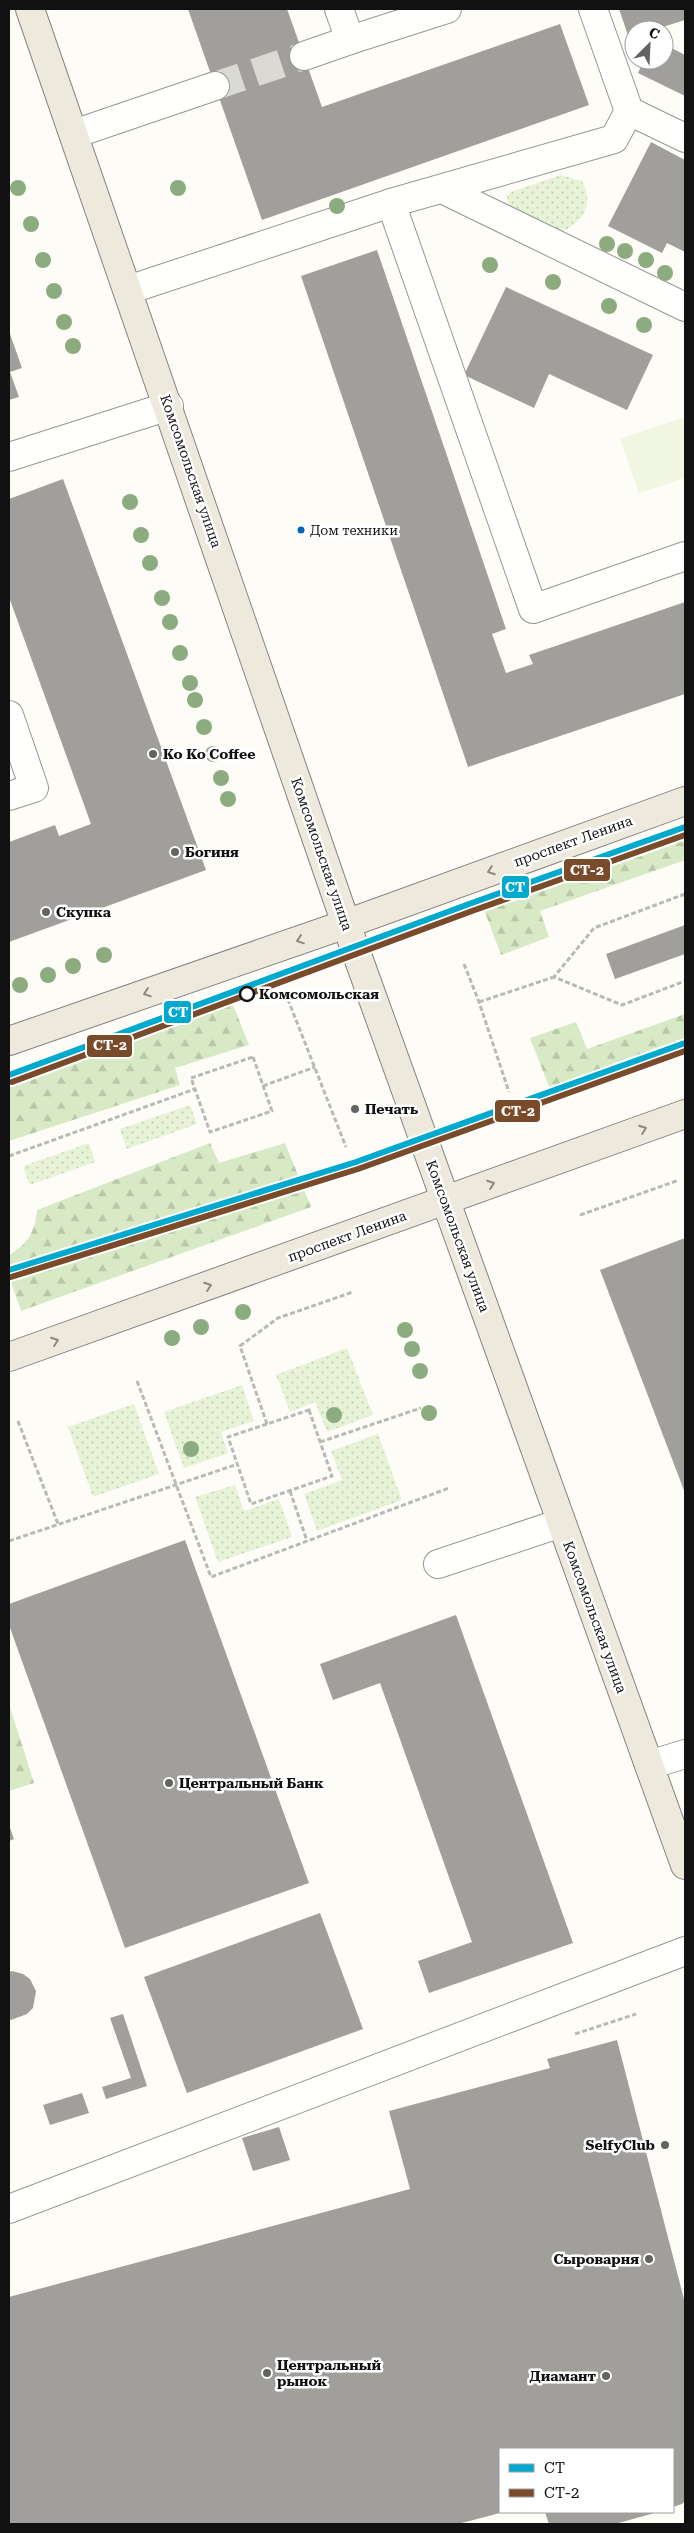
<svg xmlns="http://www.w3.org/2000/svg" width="694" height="2533" viewBox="0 0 694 2533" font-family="'Roboto Serif',serif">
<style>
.grass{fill:url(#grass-dots)}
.forest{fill:url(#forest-firs)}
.pitch{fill:#f0f6e1}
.building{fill:#a19f9c}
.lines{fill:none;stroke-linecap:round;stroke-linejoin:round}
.minor-tunnel{stroke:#dad9d4;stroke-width:28;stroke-dasharray:28 14;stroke-linecap:butt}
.minor-casing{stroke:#979795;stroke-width:30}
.major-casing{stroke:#858482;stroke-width:30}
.path{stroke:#b9b9b8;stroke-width:3;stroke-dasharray:5 2.5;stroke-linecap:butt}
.minor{stroke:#fffffe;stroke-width:28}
.major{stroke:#ede9dc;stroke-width:28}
.rail-1-casing{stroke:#fff;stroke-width:10}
.rail-2-casing{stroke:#fff;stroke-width:10}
.rail-1{stroke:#00a9ce;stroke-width:6}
.rail-2{stroke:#7a4b2a;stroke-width:6}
.tree{fill:#8cac80}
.oneway{stroke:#8a8881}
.bus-dot{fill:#0065bd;stroke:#fff;stroke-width:2}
.poi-dot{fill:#646362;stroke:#fff;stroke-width:2}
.stop-dot{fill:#fff;stroke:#111;stroke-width:2.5}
.labels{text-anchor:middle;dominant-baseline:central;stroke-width:5;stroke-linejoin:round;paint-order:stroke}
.bus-label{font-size:13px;fill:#111;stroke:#fff;text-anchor:start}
.street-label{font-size:14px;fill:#111;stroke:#fff}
.poi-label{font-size:14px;font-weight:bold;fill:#111;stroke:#fff;text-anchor:start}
.stop-label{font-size:14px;font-weight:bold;fill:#111;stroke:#fff;text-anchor:start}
.line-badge{stroke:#fff;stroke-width:2}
.badge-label{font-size:14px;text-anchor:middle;font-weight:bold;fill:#fff}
</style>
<defs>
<pattern id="grass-dots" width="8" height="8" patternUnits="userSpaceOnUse" patternTransform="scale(1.25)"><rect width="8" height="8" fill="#e7f3d7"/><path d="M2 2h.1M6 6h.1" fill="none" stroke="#c5cfb8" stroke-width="1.8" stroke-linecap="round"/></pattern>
<pattern id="forest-firs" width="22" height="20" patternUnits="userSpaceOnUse" patternTransform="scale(1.25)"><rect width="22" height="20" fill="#d8eac5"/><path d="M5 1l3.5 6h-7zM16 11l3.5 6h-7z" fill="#b8c8a8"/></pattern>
</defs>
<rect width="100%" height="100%" fill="#fdfcf7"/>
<g class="grass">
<path d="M561,175l21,6c10,18 6,32 -9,44 -6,4 -11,9 -18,8 -10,0 -37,-19 -44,-26 -3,-3 -4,-7 -4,-11l4,-4z"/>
<path d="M190,1105l7,19 -70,25 -7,-20z"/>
<path d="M89,1143l6,19 -65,23 -7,-19z"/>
<path d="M347,1348l26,67 -46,17 -12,-30 -25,10 -14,-37z"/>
<path d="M242,1385l12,36 -33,11 7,21 -44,15 -20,-56z"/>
<path d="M134,1404l25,70 -66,23 -25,-70z"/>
<path d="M378,1434l24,66 -85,31 -13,-37 38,-14 -11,-29z"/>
<path d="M235,1485l9,26 35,-12 13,38 -74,25 -23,-65z"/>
</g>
<g class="forest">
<path d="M685,835v25l-145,51 9,26 -48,18 -18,-48z"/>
<path d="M228,992l21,53 -74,23 5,17 -171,56v-70z"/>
<path d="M685,1014v33l-133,47 -22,-56 46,-16 11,27z"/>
<path d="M210,1143l9,20 66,-20 26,64 -290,104 -12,-35v-21c19,-11 26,-23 28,-45z"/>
<path d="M9,1704l25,79 -25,8z"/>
</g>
<path class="pitch" d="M685,417v61l-46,15 -19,-54z"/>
<g class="building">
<path d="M188,9h99l35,98 238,-83 29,81 -327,115z"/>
<path d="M619,9h66v11l-32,10h-19v6l-5,2z"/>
<path d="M664,44l21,11v41l-47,-23 6,-13h20z"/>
<path d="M651,142l34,18v92l-18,-9 -5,10 -54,-27z"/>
<path d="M377,250l129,379 -14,5 14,39 27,-9 -4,-9 156,-53v92l-217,73 -167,-491z"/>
<path d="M506,287l147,68 -26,55 -78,-36 -15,34 -70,-33z"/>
<path d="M9,331l13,37 -12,4 9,25 -10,3z"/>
<path d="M63,479l143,391 -197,72v-100l46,-17 4,11 32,-12 -82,-227v-98z"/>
<path d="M685,925v29l-70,25 -9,-25z"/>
<path d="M685,1238v255l-85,-223z"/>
<path d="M185,1540l124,343 -184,65 -116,-323v-21z"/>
<path d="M456,1615l117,328 -144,50 -11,-32 54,-19 -92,-259 -47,17 -13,-36z"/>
<path d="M9,1825l5,14 -5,2z"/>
<path d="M320,1913l43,116 -176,64 -43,-116z"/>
<path d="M12,1971l11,3 7,5 6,12 -3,17 -6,6 -16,6 -2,-1v-47z"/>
<path d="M123,2014l24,72 -41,13 -4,-12 29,-9 -21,-60z"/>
<path d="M617,2040l68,263v198l-3,3 -9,3v-58h-173v64l-42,11h-449v-227l401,-108 -21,-78 161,-43 -3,-9z"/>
<path d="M82,2093l7,20 -39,12 -7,-20z"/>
<path d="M279,2127l11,33 -37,11 -11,-33z"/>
<path d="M545,2512h113l-43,12h-66z"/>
</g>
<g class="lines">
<path class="minor-tunnel" d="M215,86l89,-30"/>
<defs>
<g id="minor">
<path d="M339,9l11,31 97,-31"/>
<path d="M593,9l36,102 56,27"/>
<path d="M304,56l46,-16"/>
<path d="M74,134l141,-48"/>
<path d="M442,189l243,118"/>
<path d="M391,203l223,-64 15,-28"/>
<path d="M128,290l263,-87 142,406 152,-53"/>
<path d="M9,457l160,-51"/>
<path d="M9,715l25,73 -25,8"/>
<path d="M438,1564l123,-41"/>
<path d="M649,1765l36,-11"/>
<path d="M9,2209l676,-258"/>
</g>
<g id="major">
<path d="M30,9l316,915 339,941"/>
<path d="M9,1041l337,-117 339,-123"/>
<path d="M9,1357l676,-243"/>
</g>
</defs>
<use href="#minor" class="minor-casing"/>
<use href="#major" class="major-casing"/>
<g class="path">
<path d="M685,894l-91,34 -40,49 68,28 63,-24"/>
<path d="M464,964l15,38 30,90"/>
<path d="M285,992l61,155"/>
<path d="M479,1002l75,-25"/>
<path d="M253,1057l19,54 -62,21 -19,-54z"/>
<path d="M263,1086l52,-19"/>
<path d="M9,1156l186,-67"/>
<path d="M580,1215l99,-35"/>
<path d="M137,1381l74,196 238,-89"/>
<path d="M309,1410l23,66 -81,28 -23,-67z"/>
<path d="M18,1421l40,103"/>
<path d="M267,1424l-27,-78 38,-28 75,-26"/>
<path d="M320,1442l101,-34"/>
<path d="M290,1491l17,50"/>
<path d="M9,1541l229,-77"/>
<path d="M575,2034l61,-20"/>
</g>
<use href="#minor" class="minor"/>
<use href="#major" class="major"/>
<defs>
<g id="rail-1">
<path d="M9,1075l460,-171 216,-77"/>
<path d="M9,1270l347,-108 329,-119"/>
</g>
<g id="rail-2">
<path d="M12,1082l460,-171 213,-76"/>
<path d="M11,1277l347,-108 327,-118"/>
</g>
</defs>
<use href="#rail-1" class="rail-1-casing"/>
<use href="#rail-2" class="rail-2-casing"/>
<use href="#rail-1" class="rail-1"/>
<use href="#rail-2" class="rail-2"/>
</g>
<g class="tree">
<circle cx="18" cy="188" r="8"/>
<circle cx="178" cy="188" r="8"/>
<circle cx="337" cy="206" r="8"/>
<circle cx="31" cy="224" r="8"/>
<circle cx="607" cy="244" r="8"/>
<circle cx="625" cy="251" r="8"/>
<circle cx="43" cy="260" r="8"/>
<circle cx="646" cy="260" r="8"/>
<circle cx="490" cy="265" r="8"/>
<circle cx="665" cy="273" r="8"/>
<circle cx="553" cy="282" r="8"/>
<circle cx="54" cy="291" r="8"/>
<circle cx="609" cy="306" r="8"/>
<circle cx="64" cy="322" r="8"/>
<circle cx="644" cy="325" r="8"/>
<circle cx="73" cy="346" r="8"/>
<circle cx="130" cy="502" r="8"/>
<circle cx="141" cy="535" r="8"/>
<circle cx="150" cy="563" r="8"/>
<circle cx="162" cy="598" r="8"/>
<circle cx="170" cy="622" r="8"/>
<circle cx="180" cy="653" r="8"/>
<circle cx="190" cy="683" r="8"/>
<circle cx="195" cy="700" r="8"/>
<circle cx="204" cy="727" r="8"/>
<circle cx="213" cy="754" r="8"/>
<circle cx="221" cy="778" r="8"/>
<circle cx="228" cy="799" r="8"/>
<circle cx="104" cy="955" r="8"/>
<circle cx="73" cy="966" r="8"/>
<circle cx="48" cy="975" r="8"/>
<circle cx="20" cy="985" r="8"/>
<circle cx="243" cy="1312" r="8"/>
<circle cx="201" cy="1327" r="8"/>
<circle cx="405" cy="1330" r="8"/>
<circle cx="172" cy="1338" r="8"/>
<circle cx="412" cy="1349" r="8"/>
<circle cx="420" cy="1371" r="8"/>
<circle cx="429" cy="1413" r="8"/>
<circle cx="334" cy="1415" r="8"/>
<circle cx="191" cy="1449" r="8"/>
</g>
<defs><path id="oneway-chevron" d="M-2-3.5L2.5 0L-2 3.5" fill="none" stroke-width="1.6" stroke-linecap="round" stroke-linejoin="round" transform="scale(1.25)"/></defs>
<g class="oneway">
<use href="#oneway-chevron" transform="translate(491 871) rotate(160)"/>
<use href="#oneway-chevron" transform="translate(300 940) rotate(161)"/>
<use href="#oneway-chevron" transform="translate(147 993) rotate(161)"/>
<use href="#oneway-chevron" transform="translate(643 1129) rotate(-20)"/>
<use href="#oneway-chevron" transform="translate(491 1184) rotate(-20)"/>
<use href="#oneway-chevron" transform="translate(208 1286) rotate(-20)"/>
<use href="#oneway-chevron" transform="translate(55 1341) rotate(-20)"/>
</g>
<circle class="bus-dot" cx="301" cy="530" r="4.5"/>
<g class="poi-dot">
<circle cx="153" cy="754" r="5"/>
<circle cx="175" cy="852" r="5"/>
<circle cx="46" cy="912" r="5"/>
<circle cx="355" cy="1109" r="5"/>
<circle cx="169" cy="1783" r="5"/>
<circle cx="665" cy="2145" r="5"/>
<circle cx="649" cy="2259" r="5"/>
<circle cx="267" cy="2373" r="5"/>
<circle cx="606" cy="2376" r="5"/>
</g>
<circle class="stop-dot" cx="247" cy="994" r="7"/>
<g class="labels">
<g class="bus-label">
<text x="310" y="530">Дом техники</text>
</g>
<g class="street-label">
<text transform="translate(191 471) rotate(71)">Комсомольская улица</text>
<text transform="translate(573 841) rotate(-20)">проспект Ленина</text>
<text transform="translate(322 854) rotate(71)">Комсомольская улица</text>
<text transform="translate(347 1236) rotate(-20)">проспект Ленина</text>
<text transform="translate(458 1236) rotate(70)">Комсомольская улица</text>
<text transform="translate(595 1617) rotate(70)">Комсомольская улица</text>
</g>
<g class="poi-label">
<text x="163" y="754">Ko Ko Coffee</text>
<text x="185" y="852">Богиня</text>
<text x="56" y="912">Скупка</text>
<text x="365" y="1109">Печать</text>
<text x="179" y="1783">Центральный Банк</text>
<text x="655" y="2145" text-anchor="end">SelfyClub</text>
<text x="639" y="2259" text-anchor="end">Сыроварня</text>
<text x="277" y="2365">Центральный<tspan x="277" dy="16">рынок</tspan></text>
<text x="596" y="2376" text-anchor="end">Диамант</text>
</g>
<g class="stop-label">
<text x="259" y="994">Комсомольская</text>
</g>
</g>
<g class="line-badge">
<rect x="563" y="858" width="48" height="24" rx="5" fill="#7a4b2a"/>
<rect x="501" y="875" width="29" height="24" rx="5" fill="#00a9ce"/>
<rect x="163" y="1000" width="29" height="24" rx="5" fill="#00a9ce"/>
<rect x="86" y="1034" width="47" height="24" rx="5" fill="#7a4b2a"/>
<rect x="494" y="1099" width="47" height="24" rx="5" fill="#7a4b2a"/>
</g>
<g class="badge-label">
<text x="587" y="875">СТ-2</text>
<text x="515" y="892">СТ</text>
<text x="178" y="1017">СТ</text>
<text x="110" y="1050">СТ-2</text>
<text x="518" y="1116">СТ-2</text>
</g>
<rect width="694" height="2533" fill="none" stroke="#111111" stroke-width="20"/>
<rect x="499" y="2448" width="175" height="65" fill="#ffffff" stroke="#a0a0a0"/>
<rect x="509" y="2464" width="25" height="8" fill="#00a9ce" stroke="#a0a0a0"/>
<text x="544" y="2473" font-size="15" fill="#111111">СТ</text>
<rect x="509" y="2489" width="25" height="8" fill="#7a4b2a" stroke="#a0a0a0"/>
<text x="544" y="2498" font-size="15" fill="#111111">СТ-2</text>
<g transform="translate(649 45) rotate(24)"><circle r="24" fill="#ffffff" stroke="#a0a0a0"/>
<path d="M0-4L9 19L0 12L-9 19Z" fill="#646362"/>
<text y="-8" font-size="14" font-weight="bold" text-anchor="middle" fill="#111111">С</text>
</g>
</svg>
